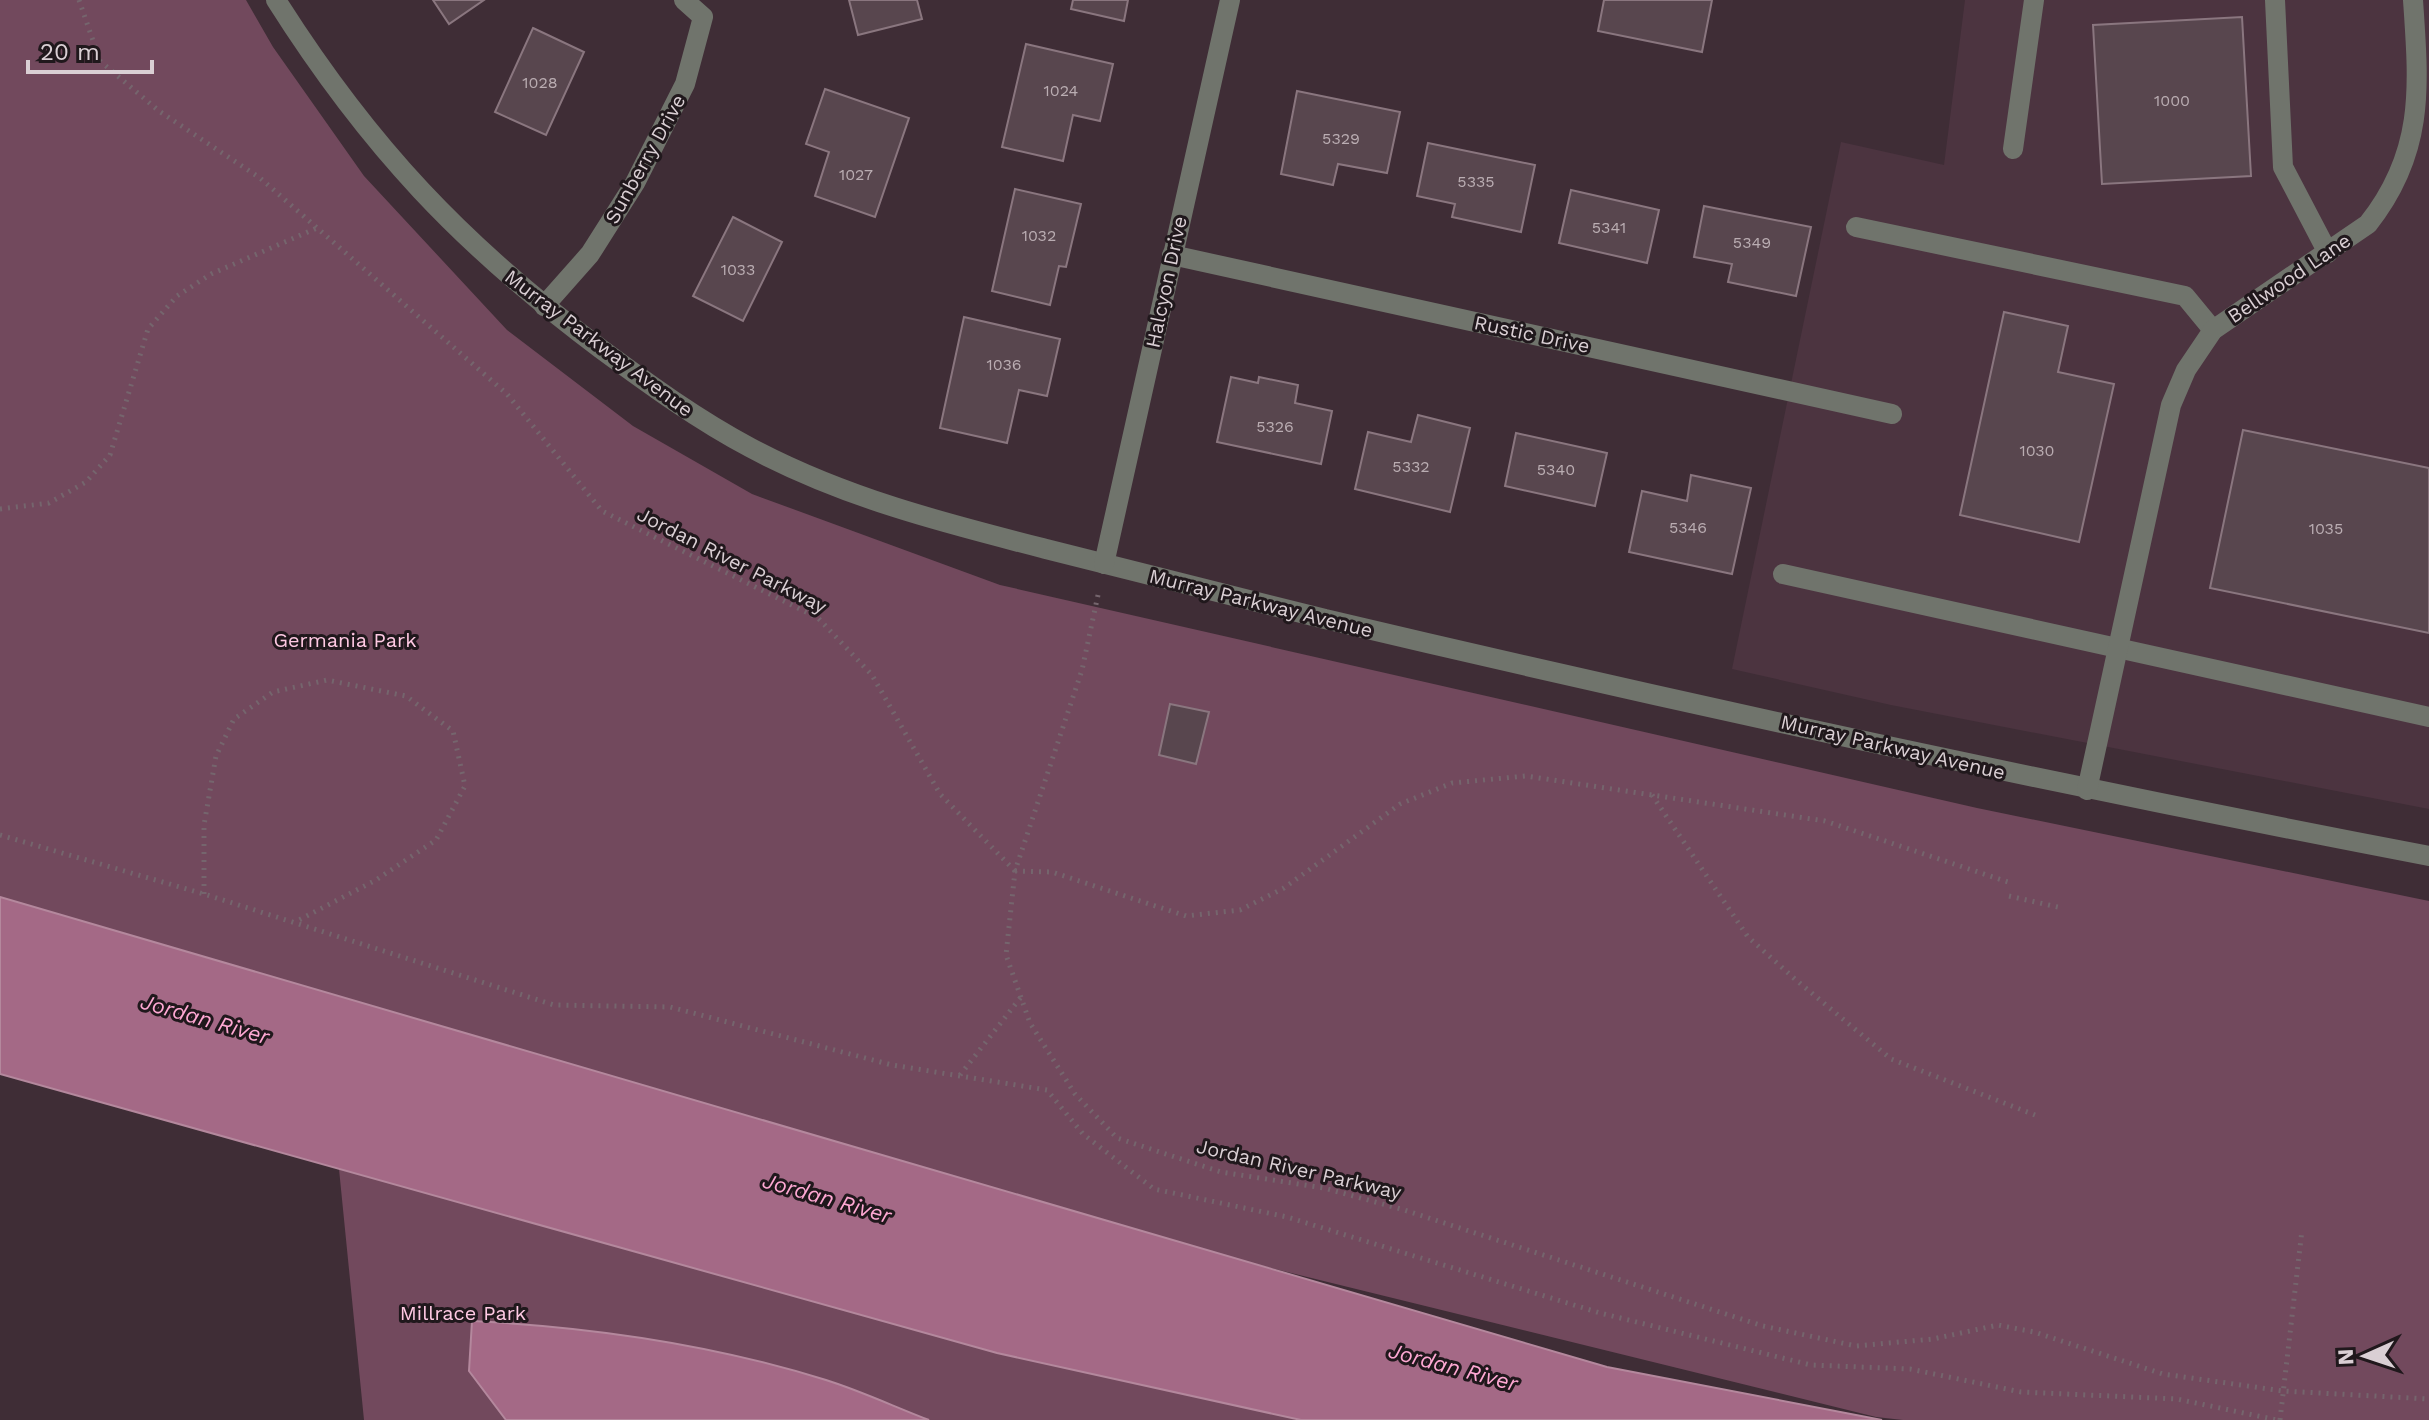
<svg xmlns="http://www.w3.org/2000/svg" width="2429" height="1420" viewBox="0 0 2429 1420" font-family="'Work Sans',sans-serif">
<style>
.built{fill:#4c3440}
.green{fill:#72495d}
.water{fill:#a46986;stroke:#b4889d;stroke-width:2}
.building{fill:#58464e;stroke:#8a767f;stroke-width:2}
.lines{fill:none;stroke-linecap:round;stroke-linejoin:round}
.path{stroke:#75656d;stroke-width:5;stroke-dasharray:2 6;stroke-linecap:butt}
.minor{stroke:#70746c;stroke-width:20}
.labels{text-anchor:middle;dominant-baseline:central;stroke-width:6;stroke-linejoin:round;paint-order:stroke}
.number-label{font-size:16px;fill:#baadb2}
.street-label{font-size:20px;fill:#dacfd4;stroke:#20181c}
.park-label{font-size:20px;fill:#ffc9e3;stroke:#20181c}
.water-label{font-size:22px;font-style:italic;fill:#fea8d3;stroke:#20181c}
</style>
<rect width="100%" height="100%" fill="#3f2d36"/>
<path class="built" d="M1965,0h464v809l-538,-104 -159,-36 109,-527 103,23z"/>
<g class="green">
<path d="M0,0h246l27,47 91,129 143,154 126,96 119,68 248,91 977,223 452,93v519h-526l-27,-3 -922,-227 -460,-147 -494,-145z"/>
<path d="M339,1169l658,184 304,67h-937z"/>
</g>
<g class="water">
<path d="M0,897l1607,470 275,53h-581l-304,-67 -997,-279z"/>
<path d="M472,1321c120,6 239,23 354,59 35,11 69,27 103,40h-423l-37,-49z"/>
</g>
<g class="building">
<path d="M433,0h51l-35,24z"/>
<path d="M849,0h68l5,19 -64,16z"/>
<path d="M1073,0h55l-4,21 -53,-12z"/>
<path d="M1604,0h108l-10,52 -104,-21z"/>
<path d="M2242,17l9,159 -149,8 -9,-159z"/>
<path d="M533,28l51,24 -38,83 -51,-23z"/>
<path d="M1026,44l87,20 -13,57 -27,-6 -10,46 -61,-14z"/>
<path d="M825,89l84,29 -34,99 -60,-21 14,-44 -23,-8z"/>
<path d="M1297,91l103,21 -13,61 -49,-9 -5,21 -52,-11z"/>
<path d="M1428,143l107,22 -14,67 -69,-15 3,-13 -38,-8z"/>
<path d="M1015,189l66,15 -15,63 -7,-1 -9,39 -58,-14z"/>
<path d="M1571,190l88,20 -12,53 -88,-20z"/>
<path d="M1704,206l107,21 -15,69 -68,-14 4,-18 -38,-7z"/>
<path d="M733,217l49,25 -39,79 -50,-25z"/>
<path d="M2004,312l64,14 -10,46 56,12 -35,158 -119,-27z"/>
<path d="M964,317l96,22 -13,57 -28,-6 -12,53 -67,-15z"/>
<path d="M1231,377l27,6 1,-6 39,8 -3,18 37,8 -11,53 -104,-22z"/>
<path d="M1418,415l52,13 -20,84 -95,-23 13,-57 43,10z"/>
<path d="M2243,430l186,38v165l-219,-45z"/>
<path d="M1516,433l91,20 -12,53 -90,-20z"/>
<path d="M1691,475l60,13 -19,86 -103,-22 13,-61 45,10z"/>
<path d="M1170,704l39,8 -13,52 -37,-9z"/>
</g>
<g class="lines">
<g class="path">
<path d="M79,0l21,61 59,50 101,67 247,216 95,117 216,107 54,57 68,119 75,77"/>
<path d="M0,509l49,-6 37,-21 24,-27 38,-126 29,-33 34,-22 106,-46"/>
<path d="M1098,595l-16,75 -67,201 -9,84 24,68 45,71 42,44 104,34 103,16 77,21 362,117 93,20 77,-7 65,-14 36,7 129,42 120,17 146,8"/>
<path d="M1652,795l96,142 48,43 95,79 144,56"/>
<path d="M0,835l204,59 350,111 116,2 222,58 155,25 36,44 71,55 133,28 313,96 211,52 99,4 111,23 156,7 100,21"/>
<path d="M1015,871l37,1 134,44 54,-6 44,-22 116,-84 52,-21 74,-7 299,45 186,62"/>
<path d="M204,894v-69l12,-69 18,-37 39,-27 54,-12 79,16 47,35 12,55 -29,54 -60,40 -81,42"/>
<path d="M2009,896l53,12"/>
<path d="M960,1075l61,-78"/>
<path d="M2280,1420l22,-190"/>
</g>
<g class="minor">
<path d="M276,0c93,147 186,245 325,349 49,36 97,71 150,99 94,50 193,75 295,101 93,24 186,47 279,70 367,87 734,166 1104,237"/>
<path d="M2275,0l8,167 45,86"/>
<path d="M2013,149l21,-149"/>
<path d="M1856,227l329,69 28,34"/>
<path d="M1172,255l720,159"/>
<path d="M544,306l46,-52 45,-71 50,-99 18,-67 -19,-17"/>
<path d="M1104,564l126,-564"/>
<path d="M1783,574l646,143"/>
<path d="M2087,790l84,-385 15,-35 27,-40 155,-106c57,-72 51,-137 45,-224"/>
</g>
</g>
<g class="labels">
<g class="number-label">
<text x="540" y="82">1028</text>
<text x="1061" y="90">1024</text>
<text x="2172" y="100">1000</text>
<text x="1341" y="138">5329</text>
<text x="856" y="174">1027</text>
<text x="1476" y="181">5335</text>
<text x="1609" y="227">5341</text>
<text x="1039" y="235">1032</text>
<text x="1752" y="242">5349</text>
<text x="738" y="269">1033</text>
<text x="1004" y="364">1036</text>
<text x="1275" y="426">5326</text>
<text x="2037" y="450">1030</text>
<text x="1411" y="466">5332</text>
<text x="1556" y="469">5340</text>
<text x="1688" y="527">5346</text>
<text x="2326" y="528">1035</text>
</g>
<g class="street-label">
<text transform="translate(645 159) rotate(-61)">Sunberry Drive</text>
<text transform="translate(2289 278) rotate(-34)">Bellwood Lane</text>
<text transform="translate(1166 282) rotate(-78)">Halcyon Drive</text>
<text transform="translate(1532 334) rotate(12)">Rustic Drive</text>
<text transform="translate(599 343) rotate(37)">Murray Parkway Avenue</text>
<text transform="translate(732 560) rotate(27)">Jordan River Parkway</text>
<text transform="translate(1261 603) rotate(14)">Murray Parkway Avenue</text>
<text transform="translate(1893 747) rotate(13)">Murray Parkway Avenue</text>
<text transform="translate(1299 1169) rotate(13)">Jordan River Parkway</text>
</g>
<g class="park-label">
<text x="345" y="640">Germania Park</text>
<text x="463" y="1313">Millrace Park</text>
</g>
<g class="water-label">
<text transform="translate(205 1019) rotate(16)">Jordan River</text>
<text transform="translate(827 1198) rotate(16)">Jordan River</text>
<text transform="translate(1453 1367) rotate(15)">Jordan River</text>
</g>
</g>
<g transform="translate(2365 1356) rotate(267)" stroke="#20181c" stroke-width="6" paint-order="stroke">
<path d="M0-6L14 30L0 20L-14 30Z" fill="#dacfd4"/>
<text y="-12" font-size="22" font-weight="bold" text-anchor="middle" fill="#dacfd4">N</text>
</g>
<path d="M28 60v12h124v-12" fill="none" stroke="#dacfd4" stroke-width="4"/>
<text x="40" y="60" font-size="24" fill="#dacfd4" stroke="#20181c" stroke-width="6" paint-order="stroke">20 m</text>
</svg>
